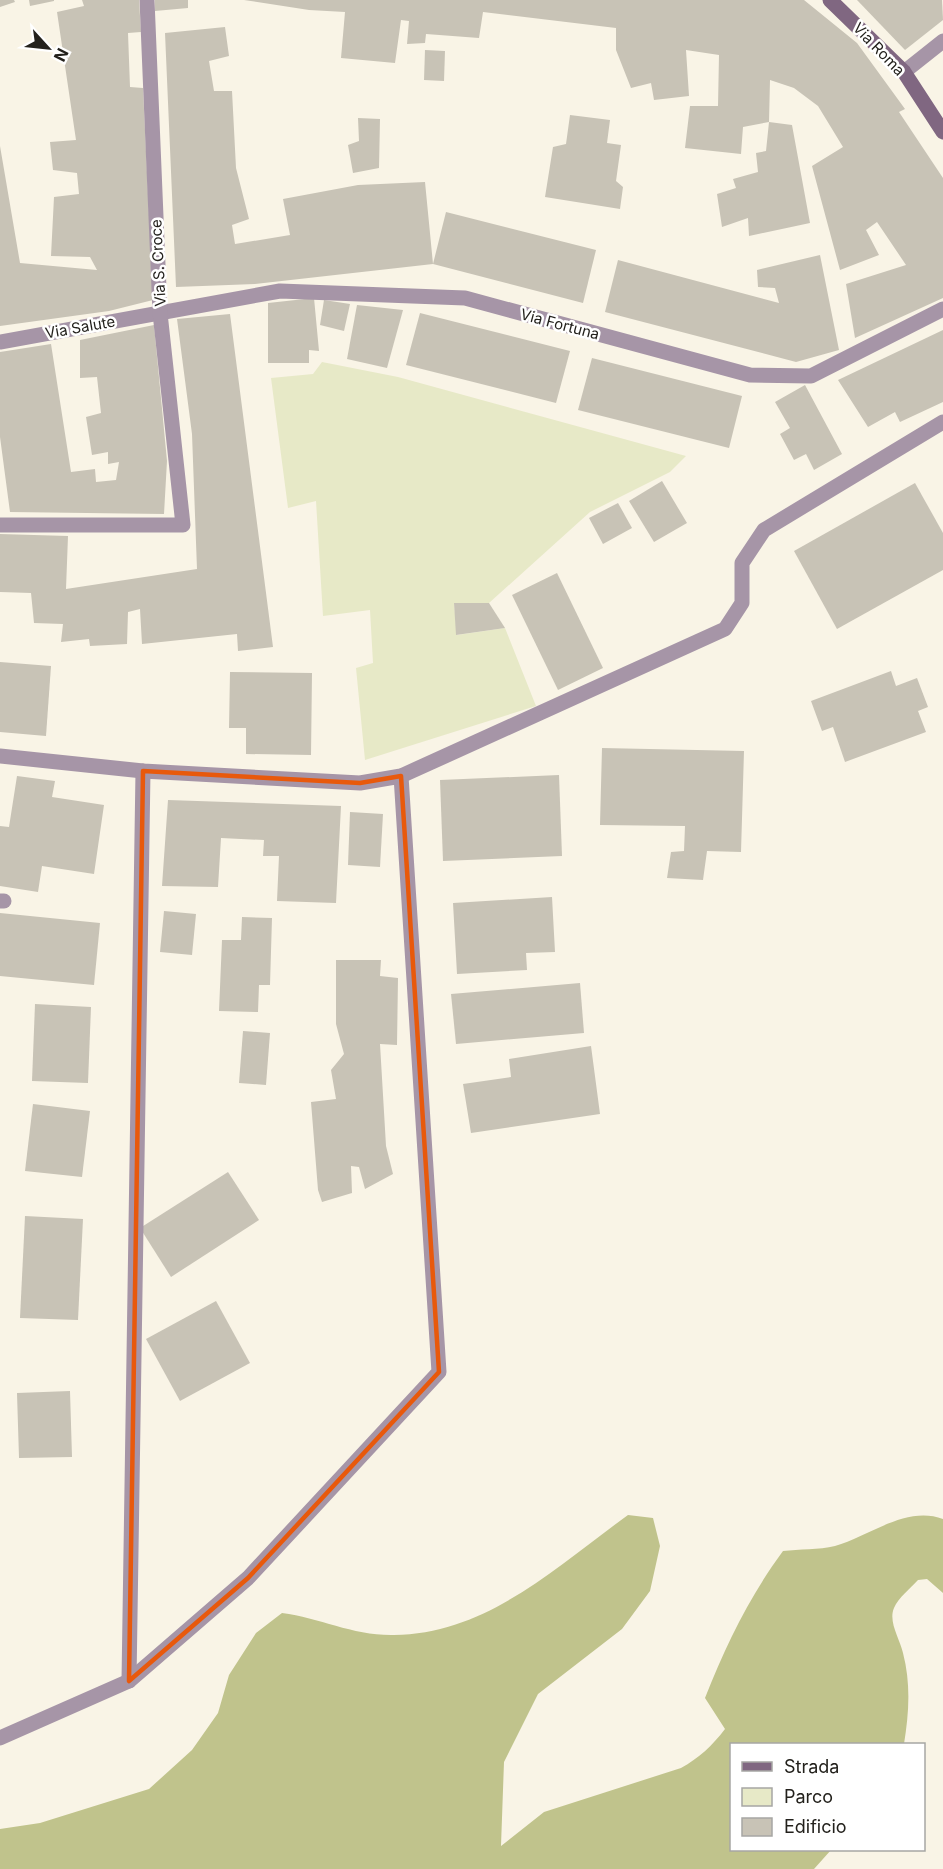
<svg xmlns="http://www.w3.org/2000/svg" width="943" height="1869" viewBox="0 0 943 1869" font-family="Inter,sans-serif">
<style>
.green{fill:#e7e9c7}
.forest{fill:#c0c38c}
.building{fill:#c8c3b6}
.lines{fill:none;stroke-linecap:round;stroke-linejoin:round}
.street{stroke:#a695a7;stroke-width:15}
.secondary{stroke:#806781;stroke-width:15}
.marked{fill:none;stroke:#e8590c;stroke-width:4.5;stroke-linejoin:round}
.labels{text-anchor:middle;dominant-baseline:central;stroke-width:5;stroke-linejoin:round;paint-order:stroke}
.street-label{font-size:15px;fill:#23211c;stroke:#fff}
</style>
<rect width="100%" height="100%" fill="#f9f4e6"/>
<path class="green" d="M322,362l76,15 288,79 -16,16 -80,40 -101,91 -35,1 3,31 48,-7 31,78 -171,54 -9,-92 17,-5 -3,-53 -47,6 -7,-115 -28,7 -17,-130 42,-4z"/>
<path class="forest" d="M628,1515l25,3 7,28 -10,45 -28,38 -84,65 -34,68 -3,84 43,-34 137,-44c18,-10 31,-22 44,-39l-20,-31c21,-53 44,-101 78,-147 16,-2 36,-1 52,-5 33,-9 71,-41 108,-27v74l-16,-14 -9,1c-7,8 -20,18 -24,28 -6,14 6,31 9,45 8,31 6,60 1,91h-172v106h99l-17,19h-814v-40l40,-6 109,-34 43,-39 26,-37 11,-38 27,-42 26,-20c38,5 72,23 112,22 93,-1 162,-68 234,-120z"/>
<g class="building">
<path d="M0,0h14l1,2 -15,5z"/>
<path d="M29,0h25v1l-24,5z"/>
<path d="M82,0h57l2,32 -13,1 2,54 13,1 10,212 -44,11 -109,15v-180l20,117 77,7 -7,-13 -39,-1 3,-59 25,-3 -2,-21 -24,-3 -3,-28 26,-2 -19,-128 27,-6z"/>
<path d="M155,0h33v8l-33,3z"/>
<path d="M244,0h560l53,43 48,66 -6,3 44,66v120l-88,40 -9,-54 60,-19 -29,-43 -11,8 13,25 -39,15 -28,-104 31,-19 -25,-41 -24,-18 -24,-8 -1,42 -26,5 -2,27 -56,-6 5,-42h28l1,-51 -33,-5 3,46 -35,4 -3,-17 -20,5 -15,-38v-22l-133,-16 -4,26 -53,-4 -1,9 -18,1 2,-23 -8,-1 -6,43 -54,-5 4,-46 -36,-2z"/>
<path d="M857,0h85l1,20 -38,30z"/>
<path d="M225,27l4,29 -20,5 5,30h18l4,77 13,51 -17,6 3,19 55,-9 -7,-36 75,-14 67,-3 8,82 -178,20 -79,3 -11,-254z"/>
<path d="M425,50l20,1 -1,30 -20,-1z"/>
<path d="M570,115l40,5 -3,23 14,2 -5,36 7,6 -3,22 -75,-12 8,-50 13,-3z"/>
<path d="M358,118l22,1 -1,49 -26,5 -5,-28 11,-4z"/>
<path d="M769,122l23,3 18,98 -61,13 -1,-18 -26,9 -5,-33 19,-6 -3,-9 25,-7 -2,-19 10,-2z"/>
<path d="M446,212l150,38 -13,53 -150,-39z"/>
<path d="M820,255l19,95 -43,12 -191,-50 13,-52 161,43 -4,-15 -17,-1 -1,-17z"/>
<path d="M314,298l5,53 -10,-1v13h-41v-60z"/>
<path d="M324,300l26,4 -6,27 -24,-6z"/>
<path d="M357,305l46,5 -16,58 -40,-9z"/>
<path d="M420,313l150,38 -14,52 -150,-38z"/>
<path d="M230,314l43,333 -35,4 -1,-17 -95,10 -2,-35 -12,3 -1,32 -37,2 -1,-7 -28,3 2,-18 -29,-1 -3,-30 -31,-1v-58l68,2 -2,53 131,-20 -5,-135 -15,-115z"/>
<path d="M154,325l13,136 -3,53 -154,-2 -10,-75v-85l51,-8 20,128 24,-3 1,13 20,-2 3,-18 -11,2v-12l-16,3 -6,-38 15,-4 -4,-36 -17,1v-38z"/>
<path d="M943,330v72l-43,20 -5,-10 -27,15 -30,-47z"/>
<path d="M592,358l150,38 -13,52 -151,-38z"/>
<path d="M805,385l37,69 -28,16 -8,-16 -12,6 -14,-26 10,-6 -15,-26z"/>
<path d="M662,481l25,42 -33,19 -25,-41z"/>
<path d="M915,483l28,50v37l-106,59 -43,-78z"/>
<path d="M618,503l14,25 -29,16 -14,-26z"/>
<path d="M557,573l46,95 -45,22 -46,-95z"/>
<path d="M454,603h35l16,25 -49,7z"/>
<path d="M0,662l51,4 -5,70 -46,-4z"/>
<path d="M891,671l5,15 21,-8 11,29 -10,4 8,21 -81,30 -12,-35 -11,4 -11,-30z"/>
<path d="M230,672l82,1 -1,82 -65,-1v-26h-17z"/>
<path d="M602,748l142,3 -3,101 -34,-1 -4,29 -36,-2 4,-26 13,-1 1,-25 -85,-1z"/>
<path d="M559,775l3,81 -119,5 -3,-81z"/>
<path d="M17,776l38,5 -3,16 52,8 -10,69 -52,-8 -4,26 -38,-6v-60l9,1z"/>
<path d="M168,800l173,6 -5,97 -59,-2 2,-45h-16l1,-16 -43,-2 -3,49 -56,-1z"/>
<path d="M350,812l33,2 -3,53 -32,-2z"/>
<path d="M552,897l3,55 -29,1 1,17 -70,4 -4,-71z"/>
<path d="M164,911l32,3 -4,41 -32,-3z"/>
<path d="M0,913l100,10 -6,62 -94,-9z"/>
<path d="M242,917l30,1 -2,67h-11l-1,27 -39,-1 3,-71h19z"/>
<path d="M336,960h45l-1,16 18,2 -1,67 -17,-1 6,102 7,28 -28,15 -6,-22 -8,-1 1,27 -30,9 -4,-12 -7,-88 25,-3 -5,-29 13,-16 -8,-30z"/>
<path d="M580,983l4,50 -128,11 -5,-50z"/>
<path d="M35,1004l56,3 -3,76 -56,-2z"/>
<path d="M243,1031l27,2 -4,52 -27,-2z"/>
<path d="M591,1046l9,68 -129,19 -8,-49 48,-7 -2,-18z"/>
<path d="M33,1104l57,7 -8,66 -57,-6z"/>
<path d="M228,1172l31,48 -88,57 -31,-49z"/>
<path d="M25,1216l58,3 -5,101 -58,-2z"/>
<path d="M216,1301l34,62 -70,38 -34,-62z"/>
<path d="M70,1391l2,66 -53,1 -2,-65z"/>
</g>
<g class="lines">
<g class="street">
<path d="M904,72l39,-31"/>
<path d="M0,342l280,-51 185,7 285,77 61,1 132,-67"/>
<path d="M0,525h183l-23,-212 -13,-313"/>
<path d="M0,756l143,15 217,12 41,-7 324,-147 17,-26v-40l22,-33 179,-108"/>
<path d="M0,901h4"/>
<path d="M129,1681l14,-910"/>
<path d="M0,1738l129,-57 119,-103 191,-206 -38,-596"/>
</g>
<path class="secondary" d="M830,0l74,72 39,60"/>
</g>
<path class="marked" d="M143,771l217,12 41,-7 38,596 -191,206 -119,103z"/>
<g class="labels">
<g class="street-label">
<text transform="translate(879 49) rotate(46)">Via Roma</text>
<text transform="translate(158 263) rotate(-93)">Via S. Croce</text>
<text transform="translate(560 324) rotate(15)">Via Fortuna</text>
<text transform="translate(80 327) rotate(-10)">Via Salute</text>
</g>
</g>
<rect x="730" y="1743" width="195" height="108" fill="#ffffff" stroke="#a7a6a4" stroke-width="1.5"/>
<rect x="742" y="1762" width="30" height="9" fill="#806781" stroke="#a7a6a4" stroke-width="1.5"/>
<text x="784" y="1773" font-size="18" fill="#23211c">Strada</text>
<rect x="742" y="1788" width="30" height="18" fill="#e7e9c7" stroke="#a7a6a4" stroke-width="1.5"/>
<text x="784" y="1803" font-size="18" fill="#23211c">Parco</text>
<rect x="742" y="1818" width="30" height="18" fill="#c8c3b6" stroke="#a7a6a4" stroke-width="1.5"/>
<text x="784" y="1833" font-size="18" fill="#23211c">Edificio</text>
<g transform="translate(48 48) rotate(117)" stroke="#ffffff" stroke-width="4.5" paint-order="stroke">
<path d="M0-4.5L10 22L0 15L-10 22Z" fill="#23211c"/>
<text y="-9" font-size="16" font-weight="bold" text-anchor="middle" fill="#23211c">N</text>
</g>
</svg>
